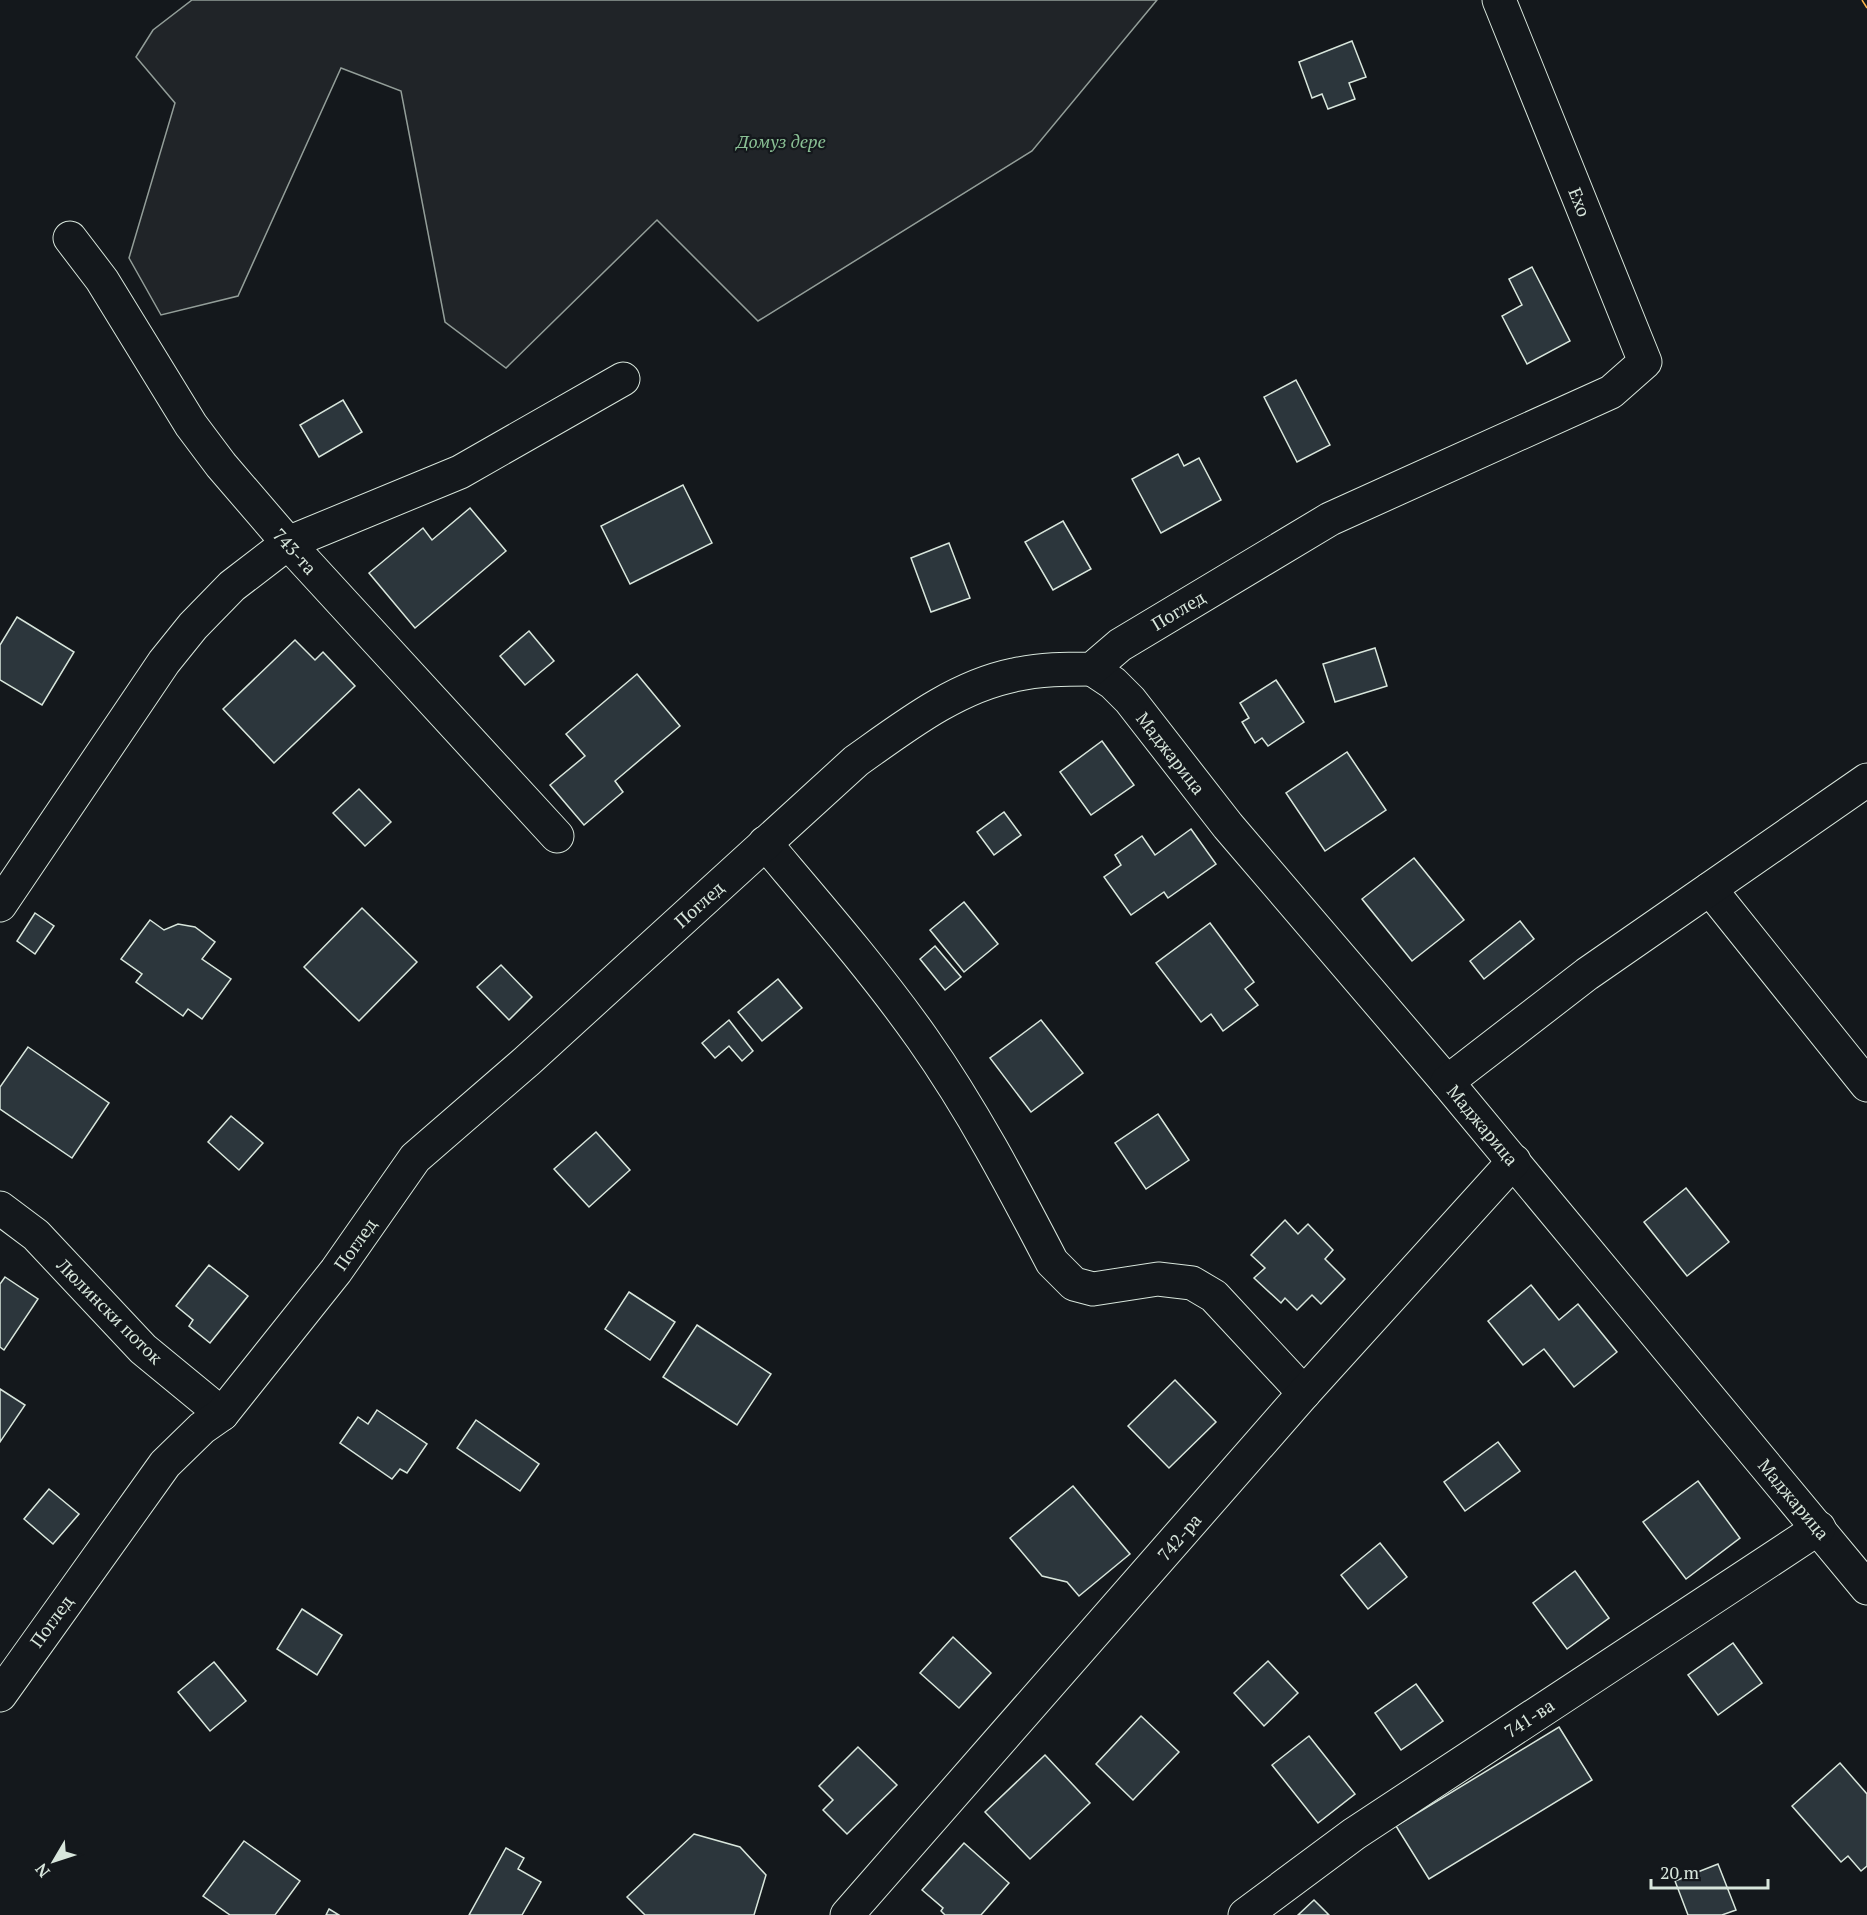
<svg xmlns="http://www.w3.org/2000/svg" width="1867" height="1915" viewBox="0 0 1867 1915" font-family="'PT Serif',serif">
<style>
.green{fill:#202428;stroke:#939e99;stroke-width:1.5}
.building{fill:#2c363c;stroke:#d8e6dc;stroke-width:1.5}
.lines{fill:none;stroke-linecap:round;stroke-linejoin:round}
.minor-casing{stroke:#d8e6dc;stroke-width:35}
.minor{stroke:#14181c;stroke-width:33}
.power{stroke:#ffb74d;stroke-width:1.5;stroke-dasharray:21 4.5 3 4.5;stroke-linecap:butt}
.labels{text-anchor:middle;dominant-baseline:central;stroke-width:4.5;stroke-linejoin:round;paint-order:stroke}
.park-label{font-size:18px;font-style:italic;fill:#8ac095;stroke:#14181c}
.street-label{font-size:18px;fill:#d8e6dc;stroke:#14181c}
</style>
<rect width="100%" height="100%" fill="#14181c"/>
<path class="green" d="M192,0h965l-125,151 -274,170 -101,-101 -151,148 -61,-46 -44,-231 -60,-23 -103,228 -77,19 -32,-57 46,-155 -39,-46 17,-27z"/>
<g class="building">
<path d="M1352,41l14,36 -17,6 6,16 -27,10 -6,-15 -10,4 -13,-36z"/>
<path d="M1532,267l38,74 -43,23 -25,-48 20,-11 -13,-26z"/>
<path d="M1296,380l34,65 -33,17 -33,-65z"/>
<path d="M343,400l19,32 -43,25 -19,-32z"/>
<path d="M1178,454l6,12 15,-8 22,42 -60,33 -29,-54z"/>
<path d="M683,485l29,58 -82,41 -29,-58z"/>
<path d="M470,508l36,43 -91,77 -46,-55 54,-45 9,12z"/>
<path d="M1063,521l28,48 -38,21 -28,-48z"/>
<path d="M949,543l21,55 -39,14 -20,-54z"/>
<path d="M17,617l57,35 -32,53 -42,-25v-35z"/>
<path d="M529,631l25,30 -29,24 -25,-29z"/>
<path d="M295,640l20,20 8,-8 32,34 -81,77 -51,-54z"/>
<path d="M1375,648l12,38 -52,16 -12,-38z"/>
<path d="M637,674l43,52 -65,55 8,11 -39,33 -34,-40 35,-29 -19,-22z"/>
<path d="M1276,680l28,42 -36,24 -6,-8 -7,5 -13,-21 7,-4 -9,-15z"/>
<path d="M1102,741l32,44 -43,30 -31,-43z"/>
<path d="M1347,752l39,58 -61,41 -39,-58z"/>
<path d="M359,789l32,33 -26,24 -32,-33z"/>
<path d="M1004,812l17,23 -27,20 -17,-23z"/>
<path d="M1191,829l25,35 -48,34 -4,-6 -33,23 -27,-38 17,-12 -6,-10 27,-19 13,19z"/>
<path d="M1414,858l50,62 -52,41 -50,-62z"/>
<path d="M964,902l34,42 -34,28 -34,-42z"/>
<path d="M362,908l55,54 -58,59 -55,-54z"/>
<path d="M35,913l19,13 -19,28 -18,-13z"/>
<path d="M150,920l14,10 14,-6 17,3 20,15 -13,17 29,20 -29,40 -14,-10 -5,7 -47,-34 6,-8 -21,-15z"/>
<path d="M1520,921l14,18 -50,40 -14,-18z"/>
<path d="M1210,923l44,59 -9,7 13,16 -35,26 -12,-17 -10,8 -45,-59z"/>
<path d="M935,946l26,31 -16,13 -25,-31z"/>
<path d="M501,965l31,32 -23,23 -32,-33z"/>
<path d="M778,979l24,29 -40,33 -24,-29z"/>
<path d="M729,1020l24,31 -11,10 -13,-15 -14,12 -13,-15z"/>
<path d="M1041,1020l42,53 -52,39 -41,-54z"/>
<path d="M28,1047l81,56 -37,55 -72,-49v-22z"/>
<path d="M1158,1114l31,46 -43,29 -31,-46z"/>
<path d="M231,1116l32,27 -24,27 -31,-28z"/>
<path d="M596,1132l34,38 -41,37 -35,-38z"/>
<path d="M1686,1188l43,54 -42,34 -43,-54z"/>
<path d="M1285,1220l13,14 10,-10 25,26 -8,9 20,20 -24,25 -9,-9 -15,15 -12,-12 -4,5 -27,-25 11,-10 -14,-13z"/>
<path d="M209,1265l39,31 -38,47 -21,-17 4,-6 -17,-14z"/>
<path d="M5,1277l33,22 -34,51 -4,-3v-63z"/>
<path d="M1531,1285l28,35 19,-16 39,48 -43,35 -30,-38 -21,16 -35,-44z"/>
<path d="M629,1292l46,30 -25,38 -45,-31z"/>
<path d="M697,1325l74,49 -34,51 -74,-48z"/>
<path d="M1175,1380l41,42 -47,46 -41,-42z"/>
<path d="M0,1389l25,16 -25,37z"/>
<path d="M377,1410l50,34 -20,29 -7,-4 -8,10 -52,-36 18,-26 10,7z"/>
<path d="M476,1420l63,44 -19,27 -63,-43z"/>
<path d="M1498,1442l22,29 -55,40 -21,-29z"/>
<path d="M1698,1481l42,57 -54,41 -43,-57z"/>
<path d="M1073,1486l57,68 -51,42 -12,-14 -25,-6 -32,-38z"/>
<path d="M49,1489l30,25 -26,30 -29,-25z"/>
<path d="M1380,1543l27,34 -39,32 -27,-34z"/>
<path d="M1575,1571l34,47 -42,31 -34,-46z"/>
<path d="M302,1609l40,26 -25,40 -40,-26z"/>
<path d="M953,1637l38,36 -32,35 -39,-35z"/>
<path d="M1733,1643l29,40 -44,32 -30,-40z"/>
<path d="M1268,1661l30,32 -34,33 -30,-33z"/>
<path d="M214,1662l32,39 -36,30 -32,-39z"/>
<path d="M1416,1684l27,37 -42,29 -26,-37z"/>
<path d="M1141,1716l38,36 -46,48 -37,-36z"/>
<path d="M1559,1727l33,53 -163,99 -33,-53z"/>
<path d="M1309,1736l46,58 -37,29 -46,-58z"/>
<path d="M858,1747l39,38 -50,49 -24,-24 10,-10 -14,-14z"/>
<path d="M1045,1755l45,48 -60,56 -45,-47z"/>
<path d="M1840,1763l27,31v72l-6,5 -13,-15 -7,6 -49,-56z"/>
<path d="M694,1834l46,13 26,28 -12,40h-109l-18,-18z"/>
<path d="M244,1841l56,40 -25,34h-45l-27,-19z"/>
<path d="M964,1843l45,40 -28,32h-36l-4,-4 2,-3 -21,-18z"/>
<path d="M506,1848l18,10 -6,11 23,13 -19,33h-53z"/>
<path d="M1718,1864l18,46 -14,5h-34l-13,-34z"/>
<path d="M1314,1900l15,15h-31z"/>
<path d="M329,1909l10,6h-13z"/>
</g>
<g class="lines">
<defs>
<g id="minor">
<path d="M70,238l32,42 89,145 30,40 67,78 269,293"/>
<path d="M1092,669l21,14 17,17 98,126 219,256 420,506"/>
<path d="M765,843c54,64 109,127 157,195 50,71 90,147 130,224l22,22 19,5 65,-10 34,4 22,13 90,97"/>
<path d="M1710,889l157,196"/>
<path d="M0,905l164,-243 29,-36 39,-40 56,-43 172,-71 163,-93"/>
<path d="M1447,1082l140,-108 280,-194"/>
<path d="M0,1208l36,27 107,114 79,65"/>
<path d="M0,1695l165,-231 37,-36 20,-14 114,-143 79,-113 112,-97 329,-300c48,-34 99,-74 158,-86 26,-6 52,-6 78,-6l28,-24 210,-126 281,-127 34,-30 -146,-362"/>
<path d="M847,1915l457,-522 210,-232"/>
<path d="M1245,1915l109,-81 465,-306"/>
</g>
</defs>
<use href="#minor" class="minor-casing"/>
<use href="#minor" class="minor"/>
<path class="power" d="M1862,0l5,8"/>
</g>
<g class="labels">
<g class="park-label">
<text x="781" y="141">Домуз дере</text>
</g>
<g class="street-label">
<text transform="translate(1580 202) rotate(68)">Ехо</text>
<text transform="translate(295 551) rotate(48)">743-та</text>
<text transform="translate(1178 610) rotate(-31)">Поглед</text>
<text transform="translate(1171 753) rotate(52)">Маджарица</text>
<text transform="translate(699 904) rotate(-42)">Поглед</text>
<text transform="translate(1483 1125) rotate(50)">Маджарица</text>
<text transform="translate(355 1244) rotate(-55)">Поглед</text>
<text transform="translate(110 1311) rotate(45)">Люлински поток</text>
<text transform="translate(1794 1499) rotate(50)">Маджарица</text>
<text transform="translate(1179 1537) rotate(-49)">742-ра</text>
<text transform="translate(51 1621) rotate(-54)">Поглед</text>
<text transform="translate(1529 1718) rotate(-33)">741-ва</text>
</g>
</g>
<g transform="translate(54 1861) rotate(231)" stroke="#14181c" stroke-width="4.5" paint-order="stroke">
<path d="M0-4.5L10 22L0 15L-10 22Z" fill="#d8e6dc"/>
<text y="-9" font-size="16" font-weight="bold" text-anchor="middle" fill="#d8e6dc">N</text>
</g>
<path d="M1651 1879v9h117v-9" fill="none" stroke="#d8e6dc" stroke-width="3"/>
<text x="1660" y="1879" font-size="18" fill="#d8e6dc" stroke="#14181c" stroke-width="4.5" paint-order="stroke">20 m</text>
</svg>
